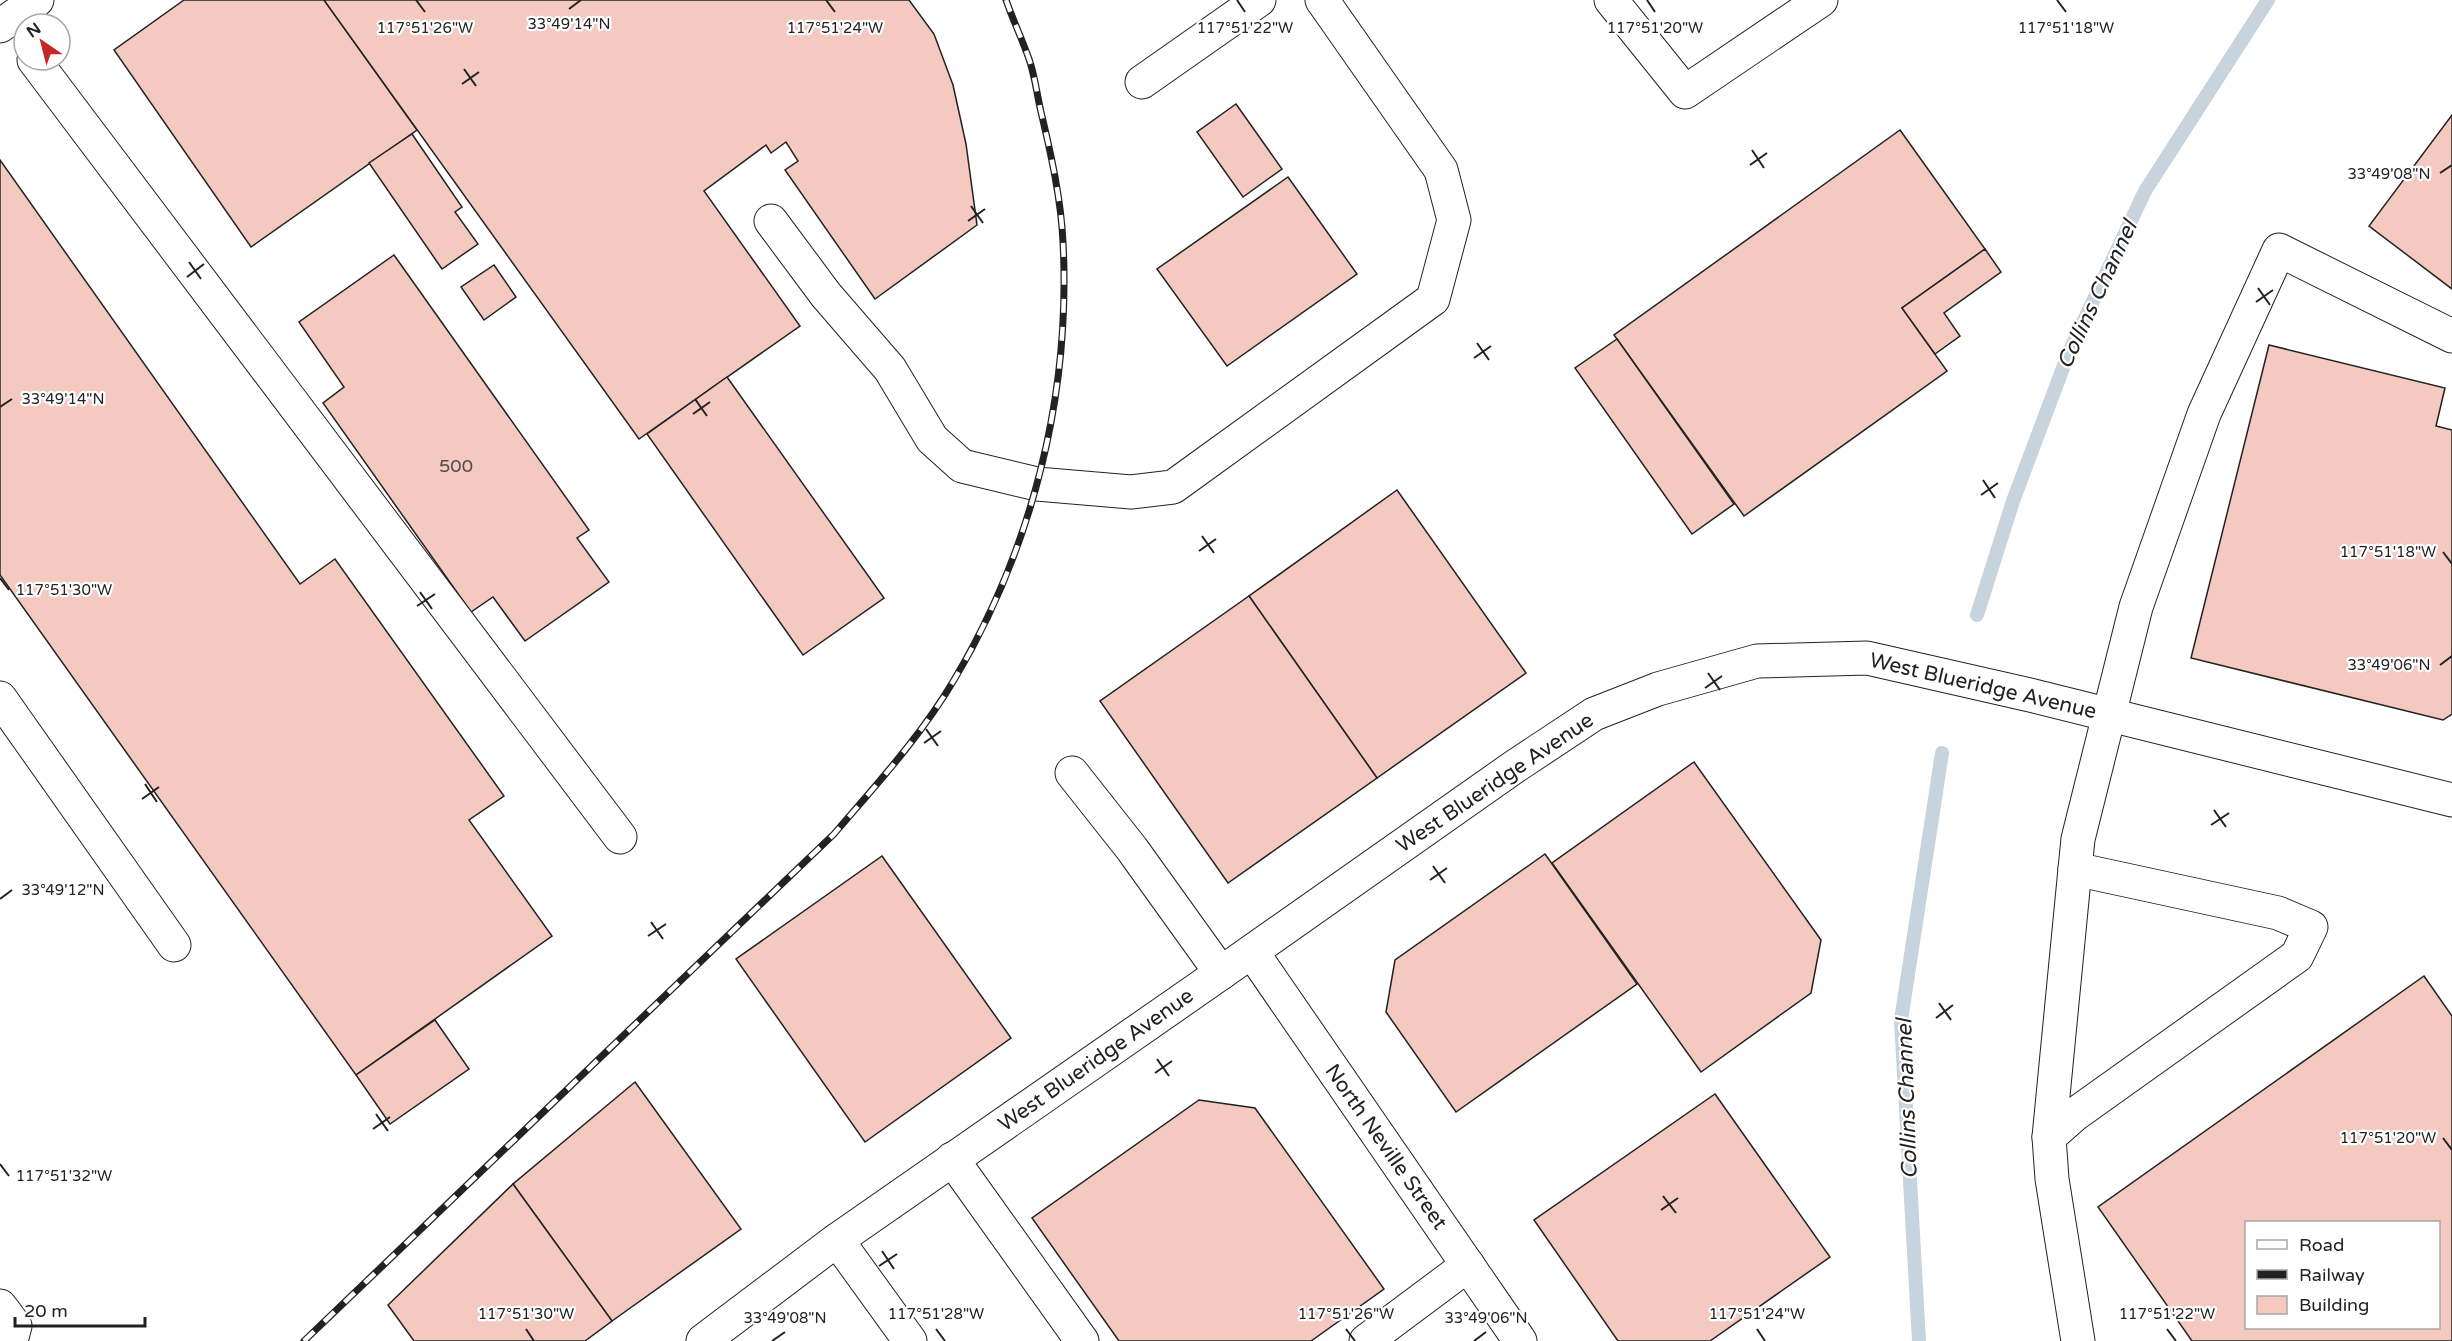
<svg xmlns="http://www.w3.org/2000/svg" width="2452" height="1341" viewBox="0 0 2452 1341" font-family="'Varela Round',sans-serif">
<style>
.lines{fill:none;stroke-linecap:round;stroke-linejoin:round}
.stream{stroke:#c7d3dd;stroke-width:14}
.building{fill:#f3c9c0;stroke:#222;stroke-width:1.5;fill-rule:evenodd}
.minor-casing{stroke:#222;stroke-width:35}
.minor{stroke:#fff;stroke-width:33}
.rail-casing{stroke:#222;stroke-width:7}
.rail{stroke:#fff;stroke-width:4.5;stroke-dasharray:14;stroke-linecap:butt}
.ticks{fill:none;stroke:#222;stroke-width:2}
.labels{text-anchor:middle;dominant-baseline:central;stroke-width:4.5;stroke-linejoin:round;paint-order:stroke}
.number-label{font-size:18px;fill:#564c4a}
.street-label{font-size:21px;fill:#222;stroke:#fff}
.water-label{font-size:22px;font-style:italic;fill:#222;stroke:#fff}
.ticks-label{font-size:15px;text-anchor:middle;fill:#222;stroke:#fff;stroke-width:4.5;stroke-linejoin:round;paint-order:stroke}
</style>
<rect width="100%" height="100%" fill="#fff"/>
<g class="lines">
<g class="stream">
<path d="M1977,615l36,-114 56,-149 76,-161 123,-191"/>
<path d="M1919,1341l-18,-321 41,-267"/>
</g>
</g>
<g class="building">
<path d="M184,0h140l93,130 -166,117 -137,-197z"/>
<path d="M324,0h585l25,34 19,51 13,59 11,81 -102,74 -90,-129 13,-9 -12,-19 -15,11 -5,-8 -62,46 96,135 -161,113z"/>
<path d="M1236,104l46,65 -39,28 -46,-65z"/>
<path d="M2452,115v174l-83,-63z"/>
<path d="M1900,130l85,119 -83,59 45,63 -203,145 -130,-181z"/>
<path d="M412,134l50,73 -7,5 23,32 -36,25 -73,-106z"/>
<path d="M0,160l300,424 35,-25 169,237 -35,24 83,116 -196,139 -356,-500z"/>
<path d="M1288,177l69,97 -130,92 -70,-97z"/>
<path d="M1985,249l16,23 -57,41 16,23 -25,18 -33,-46z"/>
<path d="M394,255l195,275 -12,8 32,44 -84,59 -32,-44 -22,15 -148,-209 21,-16 -45,-65z"/>
<path d="M494,265l22,32 -32,23 -23,-33z"/>
<path d="M1617,339l117,165 -42,30 -117,-166z"/>
<path d="M2269,345l176,43 -9,38 16,4v284l-9,6 -252,-62z"/>
<path d="M727,377l157,221 -81,57 -156,-221z"/>
<path d="M1397,490l129,183 -149,105 -128,-182z"/>
<path d="M1249,596l128,182 -149,105 -128,-182z"/>
<path d="M1694,762l127,178 -10,53 -110,79 -149,-209z"/>
<path d="M1545,854l92,130 -181,128 -70,-100 9,-52z"/>
<path d="M882,856l129,182 -146,104 -129,-183z"/>
<path d="M2424,976l28,40v325h-260l-94,-134zM2246,1222h192v106h-192z"/>
<path d="M435,1020l34,49 -79,55 -34,-49z"/>
<path d="M635,1082l106,147 -129,92 -99,-137z"/>
<path d="M1715,1094l115,163 -120,84h-92l-84,-121z"/>
<path d="M1199,1100l56,8 129,181 -73,52h-192l-87,-123z"/>
<path d="M513,1184l99,137 -27,20h-171l-26,-36z"/>
</g>
<g class="lines">
<defs>
<g id="minor">
<path d="M1611,0l74,92 136,-92"/>
<path d="M0,26l37,-26"/>
<path d="M34,60l586,777"/>
<path d="M1142,82l117,-82"/>
<path d="M771,221l55,74 64,74 42,70 30,27 75,18 94,8 42,-5 260,-188 21,-79 -13,-50 -119,-170"/>
<path d="M0,698l174,247"/>
<path d="M1072,773l60,76 89,124"/>
<path d="M1252,952l268,389"/>
<path d="M2049,1137l26,-268"/>
<path d="M952,1159l130,182"/>
<path d="M837,1240l73,101"/>
<path d="M0,1306l15,20 -4,15"/>
<path d="M703,1341l134,-101 384,-267 293,-206 80,-53 64,-25 99,-28 110,-3 167,38 418,104"/>
<path d="M1366,1341l102,-76"/>
<path d="M2078,1341l-26,-162 -3,-42 25,-22 223,-159 14,-29 -33,-14 -203,-44 3,-30 58,-232 68,-193 75,-164 173,86"/>
</g>
</defs>
<use href="#minor" class="minor-casing"/>
<use href="#minor" class="minor"/>
<defs>
<path id="rail" d="M304,1341l530,-507c42,-49 87,-98 120,-154 78,-131 117,-285 109,-438 -2,-43 -12,-88 -22,-130 -4,-17 -6,-36 -12,-53 -7,-20 -16,-39 -23,-59"/>
</defs>
<use href="#rail" class="rail-casing"/>
<use href="#rail" class="rail"/>
</g>
<path class="ticks" d="M416,0l9,12M826,0l9,12M1237,0l8,12M1647,0l8,12M2057,0l9,12M569,9l12,-9M464,69l12,17M462,84l17,-12M1752,150l12,18M1750,165l17,-12M2440,173l12,-8M971,206l12,17M968,221l17,-12M189,262l12,17M187,277l17,-13M2258,288l12,17M2256,302l17,-12M1477,343l12,17M1474,358l17,-12M695,399l12,17M0,407l12,-8M693,414l17,-12M1983,480l12,18M1981,495l17,-12M1202,536l12,17M1199,551l17,-12M2443,552l9,12M0,578l9,12M420,592l12,17M417,606l18,-12M2440,665l12,-9M1708,673l12,17M1705,688l17,-12M926,729l12,17M924,743l17,-12M145,784l12,18M142,799l17,-12M2214,810l12,17M2211,825l18,-12M1433,866l12,17M1430,880l17,-12M0,899l12,-9M651,922l12,17M648,936l18,-12M1939,1003l12,17M1936,1018l17,-13M1157,1059l12,17M1155,1073l17,-12M376,1114l12,17M373,1129l17,-12M2443,1138l9,12M0,1164l9,12M1663,1196l13,17M1661,1210l17,-12M882,1251l12,18M879,1266l18,-12M526,1329l8,12M936,1329l9,12M1346,1329l9,12M1757,1329l8,12M2167,1329l9,12M772,1341l13,-9M1474,1341l12,-9"/>
<g class="labels">
<g class="number-label">
<text x="456" y="466">500</text>
</g>
<g class="street-label">
<text transform="translate(1983 686) rotate(13)">West Blueridge Avenue</text>
<text transform="translate(1495 783) rotate(-34)">West Blueridge Avenue</text>
<text transform="translate(1096 1060) rotate(-35)">West Blueridge Avenue</text>
<text transform="translate(1386 1147) rotate(55)">North Neville Street</text>
</g>
<g class="water-label">
<text transform="translate(2097 295) rotate(-65)">Collins Channel</text>
<text transform="translate(1907 1099) rotate(-92)">Collins Channel</text>
</g>
</g>
<g class="ticks-label">
<text x="569" y="29">33°49'14"N</text>
<text x="2066" y="33">117°51'18"W</text>
<text x="425" y="33">117°51'26"W</text>
<text x="835" y="33">117°51'24"W</text>
<text x="1245" y="33">117°51'22"W</text>
<text x="1655" y="33">117°51'20"W</text>
<text x="2389" y="179">33°49'08"N</text>
<text x="63" y="404">33°49'14"N</text>
<text x="2388" y="557">117°51'18"W</text>
<text x="64" y="595">117°51'30"W</text>
<text x="2389" y="670">33°49'06"N</text>
<text x="63" y="895">33°49'12"N</text>
<text x="2388" y="1143">117°51'20"W</text>
<text x="64" y="1181">117°51'32"W</text>
<text x="526" y="1319">117°51'30"W</text>
<text x="936" y="1319">117°51'28"W</text>
<text x="1346" y="1319">117°51'26"W</text>
<text x="1757" y="1319">117°51'24"W</text>
<text x="2167" y="1319">117°51'22"W</text>
<text x="785" y="1323">33°49'08"N</text>
<text x="1486" y="1323">33°49'06"N</text>
</g>
<rect x="2245" y="1221" width="195" height="108" fill="#ffffff" stroke="#a7a7a7" stroke-width="1.5"/>
<rect x="2257" y="1240" width="30" height="9" fill="#ffffff" stroke="#a7a7a7" stroke-width="1.5"/>
<text x="2299" y="1251" font-size="18" fill="#222222">Road</text>
<rect x="2257" y="1270" width="30" height="9" fill="#222222" stroke="#a7a7a7" stroke-width="1.5"/>
<text x="2299" y="1281" font-size="18" fill="#222222">Railway</text>
<rect x="2257" y="1296" width="30" height="18" fill="#f3c9c0" stroke="#a7a7a7" stroke-width="1.5"/>
<text x="2299" y="1311" font-size="18" fill="#222222">Building</text>
<g transform="translate(42 42) rotate(325)"><circle r="28" fill="#ffffff" stroke="#a7a7a7" stroke-width="1.5"/>
<path d="M0-4.5L10 22L0 15L-10 22Z" fill="#c62828"/>
<text y="-9" font-size="16" font-weight="bold" text-anchor="middle" fill="#222222">N</text>
</g>
<path d="M15 1317v9h130v-9" fill="none" stroke="#222222" stroke-width="3"/>
<text x="24" y="1317" font-size="18" fill="#222222" stroke="#ffffff" stroke-width="4.5" paint-order="stroke">20 m</text>
</svg>
